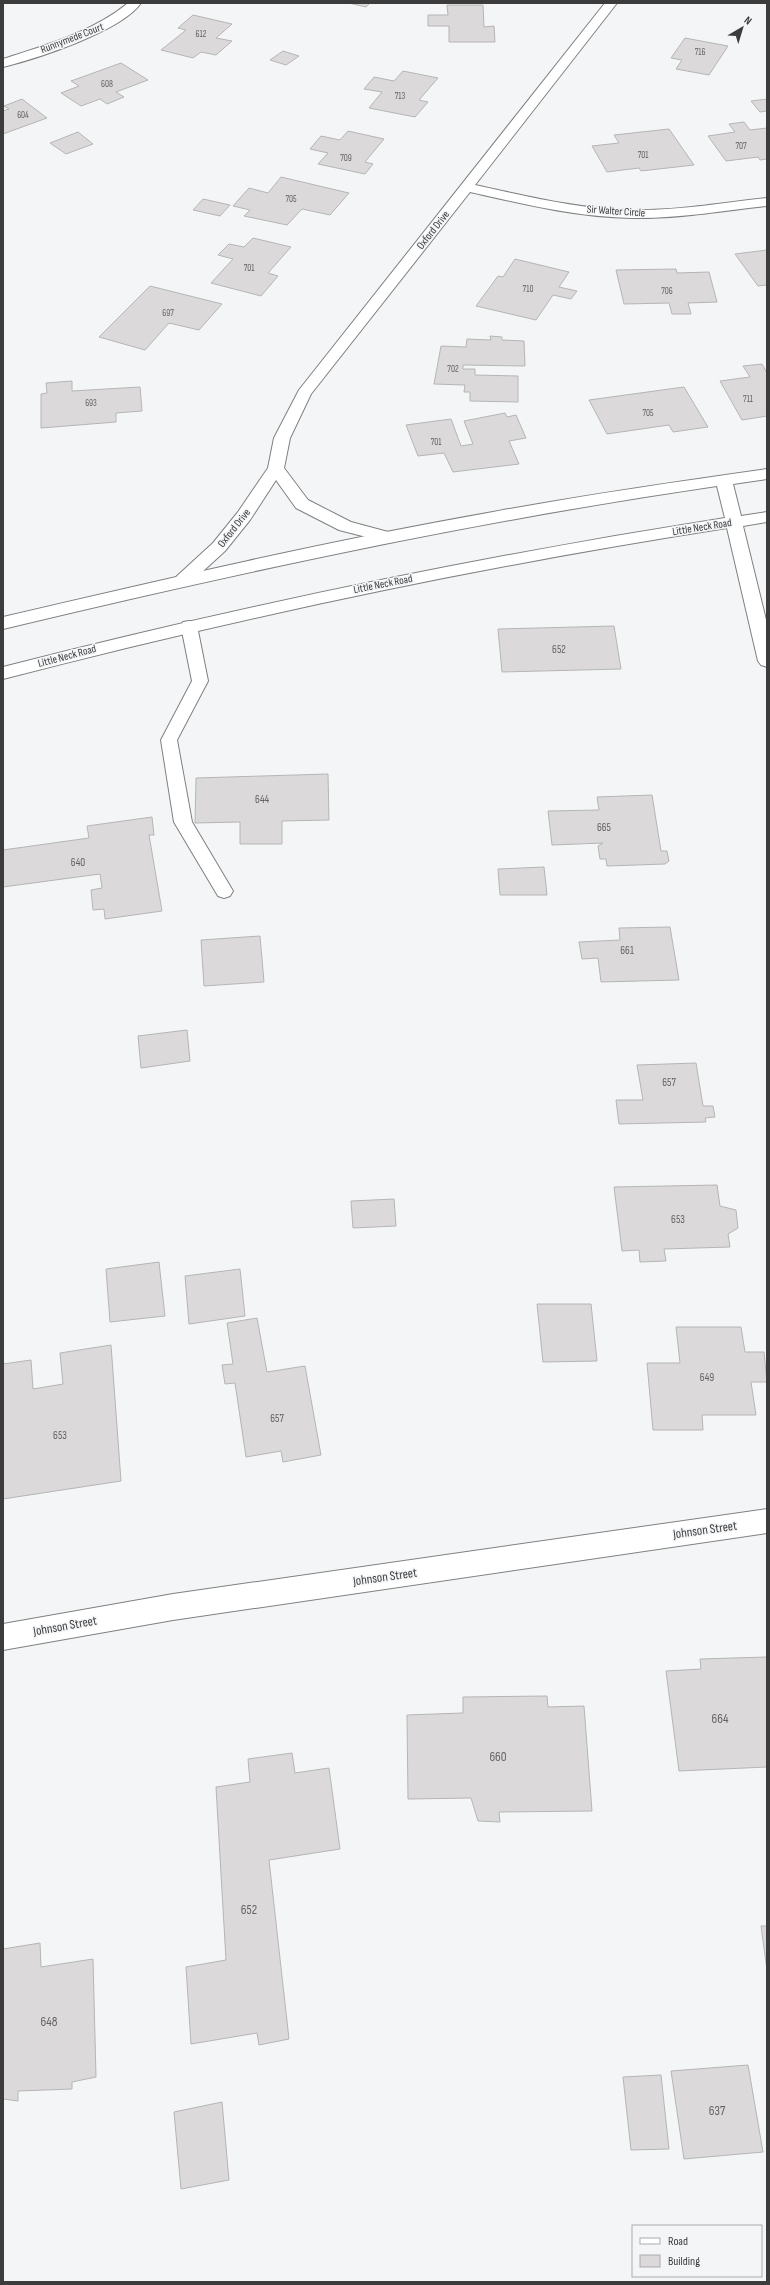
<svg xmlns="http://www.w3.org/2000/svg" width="770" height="2285" viewBox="0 0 770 2285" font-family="'Sofia Sans Condensed',sans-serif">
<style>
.building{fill:#dbd9da;stroke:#b6b5b6}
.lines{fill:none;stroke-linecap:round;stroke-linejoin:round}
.lane-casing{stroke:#7f8081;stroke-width:2}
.street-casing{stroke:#7f8081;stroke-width:2}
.secondary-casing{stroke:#7f8081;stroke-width:2}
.lane{fill:#fff;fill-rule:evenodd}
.street{fill:#fff;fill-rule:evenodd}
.secondary{fill:#fff;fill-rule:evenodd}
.labels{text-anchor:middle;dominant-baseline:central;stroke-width:3;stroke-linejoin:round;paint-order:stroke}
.far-number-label{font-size:9px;fill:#646364}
.far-street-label{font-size:11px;fill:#3c3c3d;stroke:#f4f5f7}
.number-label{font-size:11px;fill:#646364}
.street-label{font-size:13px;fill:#3c3c3d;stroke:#f4f5f7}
.near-number-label{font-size:13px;fill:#646364}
</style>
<rect width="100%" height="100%" fill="#f4f5f7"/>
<g class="building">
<path d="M349,3h21l-4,4z"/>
<path d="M447,5h36l1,22 10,-1 1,16h-46v-16h-21v-11h20z"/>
<path d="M193,15l39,9 -16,14 16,3 -16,14 -15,-3 -8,6 -32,-8 25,-20 -8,-2z"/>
<path d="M685,38l43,8 -19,29 -33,-6 6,-9 -11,-2z"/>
<path d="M283,51l16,5 -13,9 -16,-5z"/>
<path d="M121,63l27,17 -32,12 8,5 -17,7 -7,-5 -19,7 -20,-13 18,-7 -8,-5z"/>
<path d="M403,71l35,7 -19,22 9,2 -13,15 -46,-9 13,-16 -18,-3 10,-12 20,4z"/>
<path d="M22,99l25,19 -44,16v-23l6,-2 -5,-3z"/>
<path d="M767,99v12l-7,1 -9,-11z"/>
<path d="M744,122l6,8 17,-2v31l-7,1 -2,-3 -32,4 -18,-25 27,-4 -6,-8z"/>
<path d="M669,129l25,36 -53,6 -2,-3 -32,4 -15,-26 27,-3 -5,-8z"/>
<path d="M348,131l36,8 -19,23 8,2 -8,10 -47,-10 10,-11 -18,-4 11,-13 19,4z"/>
<path d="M78,132l15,12 -27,10 -16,-11z"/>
<path d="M281,177l68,16 -19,22 -28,-6 -15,16 -43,-9 6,-6 -17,-4 16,-18 19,5z"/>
<path d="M203,199l27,6 -10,11 -27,-6z"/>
<path d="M253,238l38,9 -23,26 10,3 -17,20 -50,-13 22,-24 -15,-4 11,-11 15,3z"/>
<path d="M767,250v35l-9,1 -23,-32z"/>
<path d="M515,259l54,13 -10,15 18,4 -6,8 -18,-4 -17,25 -60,-14 22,-30 5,1z"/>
<path d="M676,269l1,4 32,-1 8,30 -29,1 3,11h-19l-3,-11 -45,1 -8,-34z"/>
<path d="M150,286l72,18 -23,26 -30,-7 -24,27 -46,-13z"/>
<path d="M490,336l12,1v3l22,1 1,25 -62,-1v4h12v6l43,1v26l-48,-1v-9h-6l1,-7 -31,-1 7,-38 25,1 1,-8 24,1z"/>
<path d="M762,364l5,9v43l-25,4 -22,-39 30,-4 -7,-11z"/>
<path d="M72,381v10l68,-4 2,24 -26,2v9l-75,6v-34l6,-1 -1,-10z"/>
<path d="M684,387l24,40 -35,5 -4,-7 -62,9 -18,-34z"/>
<path d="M505,413l2,4 9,-2 10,23 -17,3 10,23 -66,8 -9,-19 -26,3 -12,-31 45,-6 10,27 12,-2 -9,-23z"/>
<path d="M614,626l7,43 -119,3 -4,-43z"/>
<path d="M328,774l1,46 -47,1v23h-42v-22l-45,1 1,-45z"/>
<path d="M652,795l9,56h6l2,10 -4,3 -58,2 -1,-7h-6l-2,-13 5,-3 -51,2 -4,-34 51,-1 -2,-13z"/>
<path d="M152,817l2,18h-5l13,76 -57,8 -1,-10 -11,1 -2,-20 11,-2 -2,-14 -97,13v-37l86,-12 -2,-12z"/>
<path d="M544,867l3,28h-47l-2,-26z"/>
<path d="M670,927l9,53 -78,2 -3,-24 -16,1 -3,-17 41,-2 -1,-12z"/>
<path d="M260,936l4,46 -60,4 -3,-46z"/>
<path d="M187,1030l3,31 -49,7 -3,-32z"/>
<path d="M696,1063l7,43h10l2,11 -10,1 1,4 -87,2 -3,-24h27l-6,-35z"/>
<path d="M717,1185l3,21 16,4 2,18 -10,6 2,13 -66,2 2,12 -26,1 -1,-12 -17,1 -8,-64z"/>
<path d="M394,1199l2,27 -43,2 -2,-27z"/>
<path d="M159,1262l6,54 -55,6 -4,-53z"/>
<path d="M240,1269l5,47 -56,8 -4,-48z"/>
<path d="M537,1304h54l6,57 -54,1z"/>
<path d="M257,1318l10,54 38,-6 16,89 -38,7 -2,-11 -35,6 -11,-74 -10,1 -3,-19 11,-1 -6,-41z"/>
<path d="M676,1327h65l4,25h19l3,30h-16l5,33h-54l1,15h-50l-6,-67h33z"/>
<path d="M111,1345l10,136 -118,18v-135l28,-4 2,29 30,-5 -3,-31z"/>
<path d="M767,1657v110l-88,4 -13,-100 35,-2 -1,-10z"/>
<path d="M547,1696l1,11 36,-1 8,105 -93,1 1,10 -22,-1 -7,-23 -63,1 -1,-84 56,-2v-16z"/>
<path d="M292,1753l3,20 34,-5 11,81 -71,11 20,179 -30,6 -2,-12 -66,11 -5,-77 40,-7 -10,-173 34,-5 -2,-23z"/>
<path d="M761,1926h6v44z"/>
<path d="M40,1943l1,24 52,-8 3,118 -24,5v7l-54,2v10l-15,-2v-150z"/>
<path d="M748,2065l15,87 -79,7 -13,-88z"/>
<path d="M661,2075l8,74 -38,1 -8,-73z"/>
<path d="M222,2102l7,78 -48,9 -7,-77z"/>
</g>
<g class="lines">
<defs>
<path id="lane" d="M189,621l6,1 2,4 11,55 -31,59 15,82 41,69 -3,5 -6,2 -6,-2 -44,-74 -13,-82 31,-59 -11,-55 2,-4z"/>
<g id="street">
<path d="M128,3h13c-19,28 -105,56 -138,64v-8c43,-14 90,-27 125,-56z"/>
<path d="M605,3h12l-142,182c51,11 103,24 156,25 45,1 91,-7 136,-12v8c-45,5 -91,13 -136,12 -55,-1 -108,-14 -161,-26l-159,202 -21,44 -6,30 24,32 43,22 41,11 2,4 -2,4 -6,1 -47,-12 -43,-22 -20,-28 -26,40 -25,31 -36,33 -6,2 -6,-2 -3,-4 3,-4 36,-33 25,-31 30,-44 6,-30 25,-48z"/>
<path d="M767,1509v24l-594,87 -170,30v-26l170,-30z"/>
</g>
<path id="secondary" d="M767,469v10l-34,5 8,32 26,-4v10l-24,4 24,98v43l-6,-2 -3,-4 -31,-133c-244,38 -485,89 -724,151v-12c238,-61 479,-111 722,-149l-8,-32c-240,35 -477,86 -714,143v-12c162,-38 325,-76 490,-105 91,-17 182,-30 274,-43z"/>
</defs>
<use href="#lane" class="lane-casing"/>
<use href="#street" class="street-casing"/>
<use href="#secondary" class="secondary-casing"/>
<use href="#lane" class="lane"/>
<use href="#street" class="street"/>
<use href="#secondary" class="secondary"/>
</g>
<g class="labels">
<g class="far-number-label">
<text x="201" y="34">612</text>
<text x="700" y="52">716</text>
<text x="107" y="84">608</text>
<text x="400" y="96">713</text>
<text x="23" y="115">604</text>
<text x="741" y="146">707</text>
<text x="643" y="155">701</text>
<text x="346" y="158">709</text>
<text x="291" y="199">705</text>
<text x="249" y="268">701</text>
<text x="528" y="289">710</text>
<text x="667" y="291">706</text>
<text x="168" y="313">697</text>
<text x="453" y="369">702</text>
<text x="748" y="399">711</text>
<text x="91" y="403">693</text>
<text x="648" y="413">705</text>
<text x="436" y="442">701</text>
</g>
<g class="far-street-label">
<text transform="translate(72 38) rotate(-21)">Runnymede Court</text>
<text transform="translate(616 211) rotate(4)">Sir Walter Circle</text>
<text transform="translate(433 230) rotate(-52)">Oxford Drive</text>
<text transform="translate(702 527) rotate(-9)">Little Neck Road</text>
<text transform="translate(234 528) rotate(-52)">Oxford Drive</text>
<text transform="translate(383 584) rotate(-11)">Little Neck Road</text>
<text transform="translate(67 656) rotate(-15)">Little Neck Road</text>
</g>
<g class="number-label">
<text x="559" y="649">652</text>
<text x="262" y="799">644</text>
<text x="604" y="827">665</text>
<text x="78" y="862">640</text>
<text x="627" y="950">661</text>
<text x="669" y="1082">657</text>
<text x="678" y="1219">653</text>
<text x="707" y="1377">649</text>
<text x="277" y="1418">657</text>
<text x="60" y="1435">653</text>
</g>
<g class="street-label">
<text transform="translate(705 1530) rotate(-8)">Johnson Street</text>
<text transform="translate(385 1577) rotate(-8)">Johnson Street</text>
<text transform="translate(65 1626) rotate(-10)">Johnson Street</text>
</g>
<g class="near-number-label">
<text x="720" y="1719">664</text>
<text x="498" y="1757">660</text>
<text x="249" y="1910">652</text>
<text x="49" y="2022">648</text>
<text x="717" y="2111">637</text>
</g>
</g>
<rect width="770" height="2285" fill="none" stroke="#3c3c3d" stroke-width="8"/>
<rect x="632" y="2225" width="130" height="52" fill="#f4f5f7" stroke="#aaabad"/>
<rect x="640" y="2238" width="20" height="6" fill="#ffffff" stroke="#aaabad"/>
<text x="668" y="2245" font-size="12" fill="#3c3c3d">Road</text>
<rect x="640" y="2255" width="20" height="12" fill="#dbd9da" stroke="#aaabad"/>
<text x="668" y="2265" font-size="12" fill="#3c3c3d">Building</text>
<g transform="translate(742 28) rotate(38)" stroke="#f4f5f7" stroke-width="3" paint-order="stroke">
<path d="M0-3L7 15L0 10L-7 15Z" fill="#3c3c3d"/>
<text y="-6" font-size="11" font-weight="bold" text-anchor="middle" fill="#3c3c3d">N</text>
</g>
</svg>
